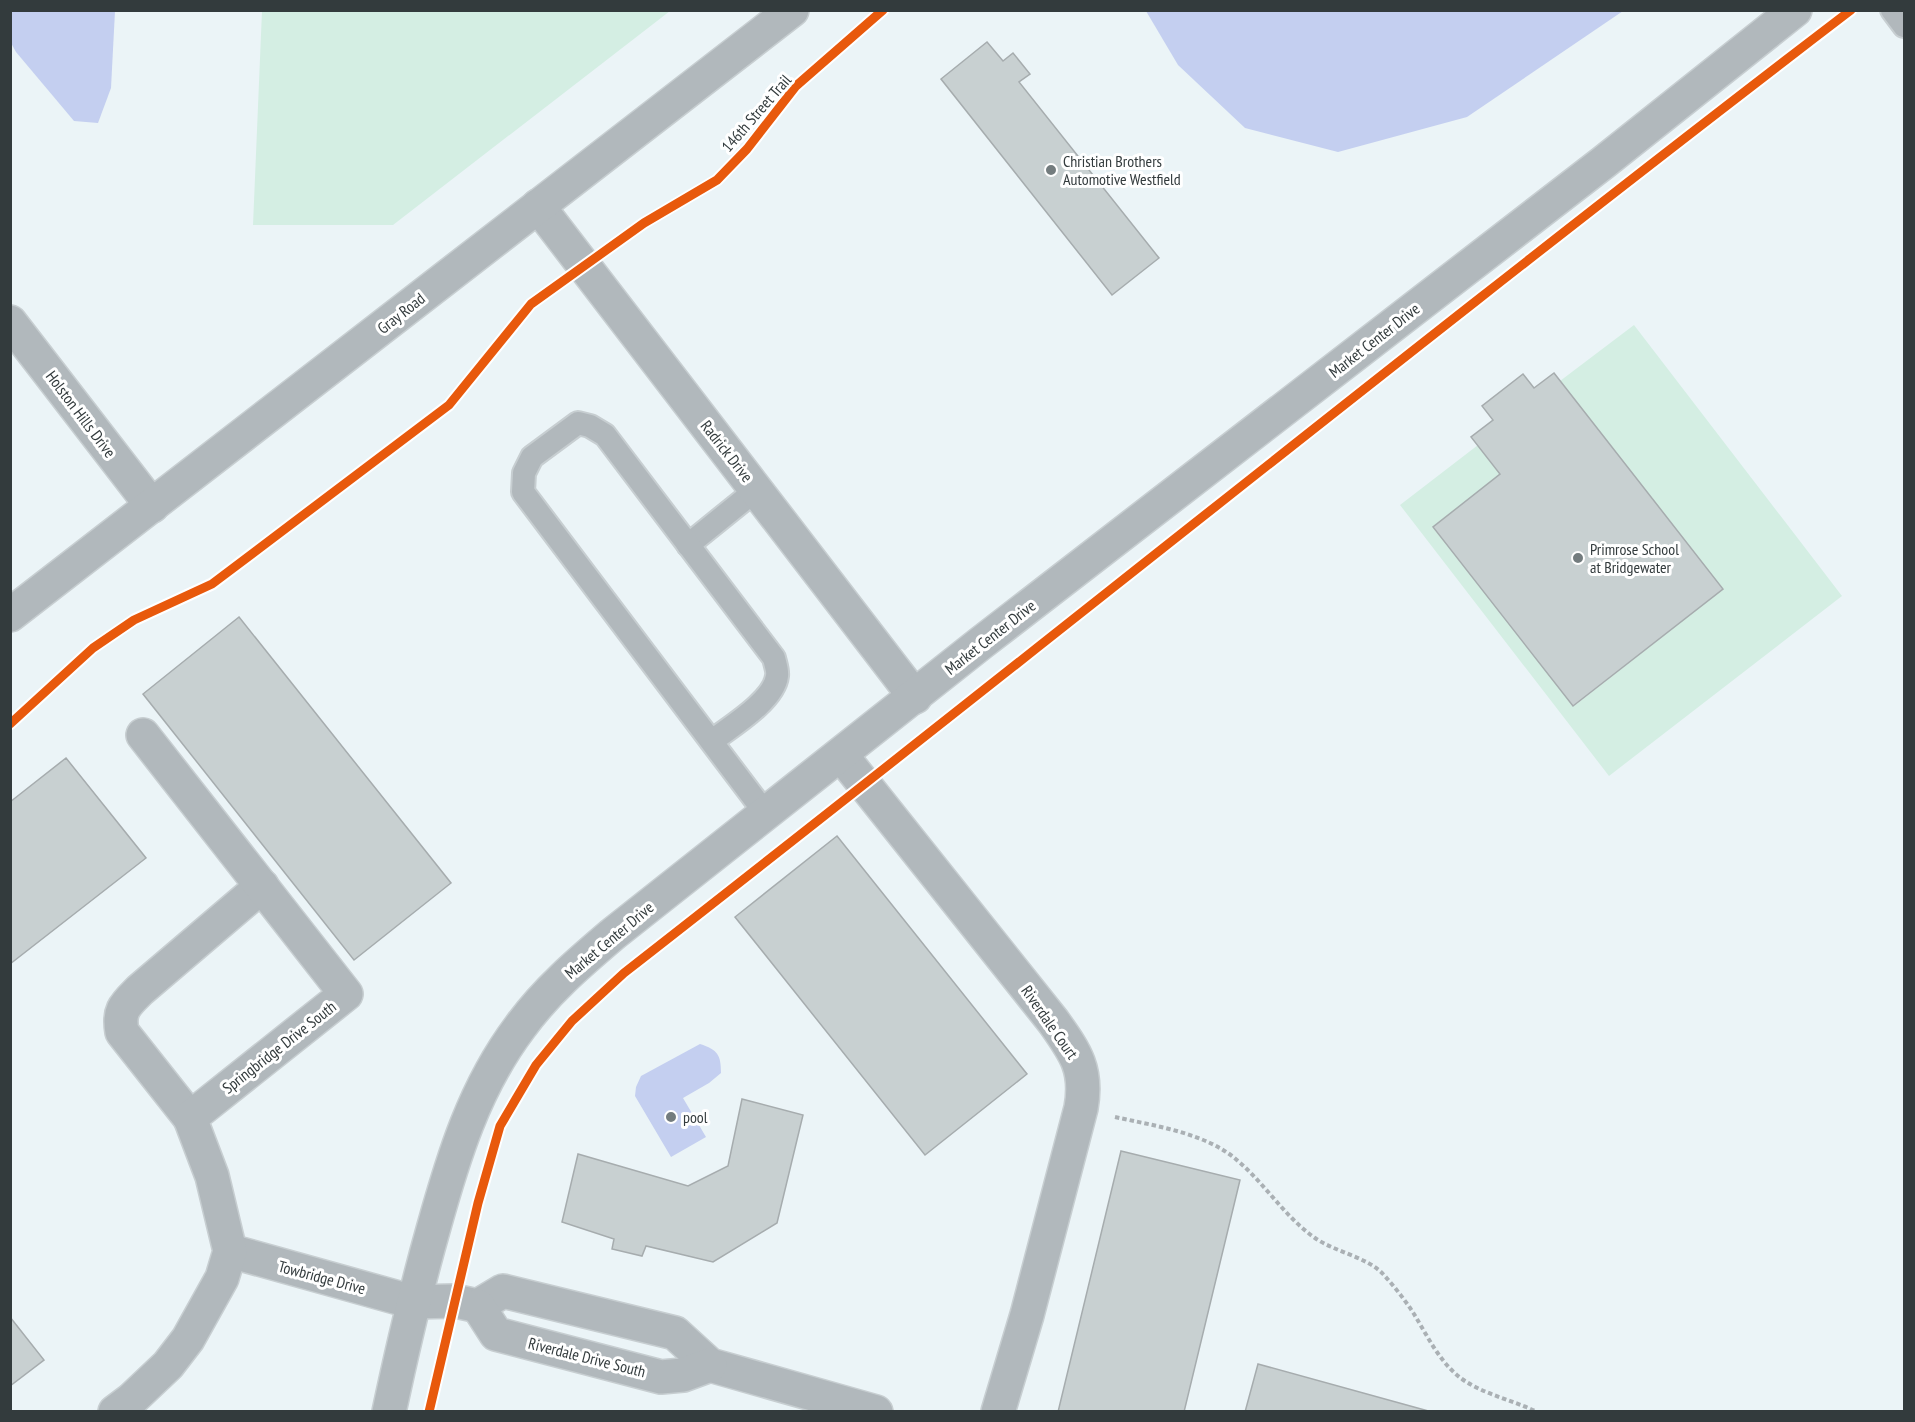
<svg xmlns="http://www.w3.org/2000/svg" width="1915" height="1422" viewBox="0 0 1915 1422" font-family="'PT Sans Narrow',sans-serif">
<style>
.green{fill:#d4eee3}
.water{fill:#c4cff0}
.building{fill:#c8d0d1;stroke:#a6acae;stroke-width:1.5}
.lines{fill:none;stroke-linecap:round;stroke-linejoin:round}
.service-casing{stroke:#c7ced1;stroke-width:26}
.minor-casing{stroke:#c7ced1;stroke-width:36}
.tertiary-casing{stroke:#c7ced1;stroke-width:36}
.path{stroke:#aab0b4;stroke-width:4;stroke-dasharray:4.5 3;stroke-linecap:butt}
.service{stroke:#b1b8bc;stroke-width:22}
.minor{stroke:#b1b8bc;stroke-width:33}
.tertiary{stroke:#b1b8bc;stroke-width:33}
.cycleway-casing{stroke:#fff;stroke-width:13}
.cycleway{stroke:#e8590c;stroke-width:9}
.poi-dot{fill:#737c7e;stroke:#fff;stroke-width:2}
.labels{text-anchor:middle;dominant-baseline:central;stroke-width:6;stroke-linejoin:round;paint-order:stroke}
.street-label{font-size:16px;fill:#333b3d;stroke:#fff}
.poi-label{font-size:16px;fill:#333b3d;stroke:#fff;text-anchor:start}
</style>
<rect width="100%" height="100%" fill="#ebf4f7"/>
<g class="green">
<path d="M262,11v-1l408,1 -277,214h-140z"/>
<path d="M1634,325l208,271 -233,180 -209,-271 78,-60 22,29 -67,53 141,179 149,-117 -163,-208z"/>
</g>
<g class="water">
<path d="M11,10l104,1 -4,77 -13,35 -24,-2 -58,-69 -5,-9z"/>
<path d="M1146,11h477l-156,106 -129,35 -93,-24 -67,-63z"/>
<path d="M700,1044c18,6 21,11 21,29l-12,10 -26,15 23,39 -35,20 -36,-61 1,-9 5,-11z"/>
</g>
<g class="building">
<path d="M987,42l16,19 10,-8 17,21 -11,8 140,176 -47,37 -171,-216z"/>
<path d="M1554,373l169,216 -150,117 -140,-179 67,-53 -29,-37 22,-17 -11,-14 41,-32 11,14z"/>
<path d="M239,617l212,266 -97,77 -211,-266z"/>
<path d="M66,758l80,100 -136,106v-162z"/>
<path d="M837,836l190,238 -102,81 -190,-238z"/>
<path d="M742,1099l61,16 -26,108 -64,39 -67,-16 -4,10 -30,-7 2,-10 -52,-17 16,-68 110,32 40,-20z"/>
<path d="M1121,1151l119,29 -56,232h-126z"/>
<path d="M10,1317l34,43 -34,26z"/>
<path d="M1258,1364l174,48h-187z"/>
</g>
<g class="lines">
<defs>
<g id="service">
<path d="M1892,10l12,16"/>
<path d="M688,545l68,-55"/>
<path d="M712,741c18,-14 62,-40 65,-65 1,-5 -2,-13 -3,-18l-169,-223 -15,-9 -12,-3 -46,34 -8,16 -1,19 243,322"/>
</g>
<g id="minor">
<path d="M538,206l377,491"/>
<path d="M10,322l142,184"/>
<path d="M841,755l212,266c22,31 35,48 28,87l-54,207 -29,97"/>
<path d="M190,1118l-68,-86c-4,-22 3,-27 18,-42l122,-104"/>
<path d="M230,1251l183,51 42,-1 23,5 25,-15 172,42 35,32 166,47"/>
<path d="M478,1306l18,28 165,43 22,-2 27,-10"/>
<path d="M115,1412l16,-12 37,-35 20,-26 34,-61 8,-27 -18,-75 -22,-58 156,-124 -203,-259"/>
<path d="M389,1412c13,-61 27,-122 44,-182 20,-72 41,-142 87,-203 26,-36 59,-64 93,-93l368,-291 623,-481 191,-152"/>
</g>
<path id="tertiary" d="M10,615l782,-605"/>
</defs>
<use href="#service" class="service-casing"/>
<use href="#minor" class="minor-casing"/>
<use href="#tertiary" class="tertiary-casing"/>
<path class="path" d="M1115,1117c40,9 92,16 123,44 28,24 47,56 77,77 20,14 52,19 68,36 11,12 22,26 31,40 14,23 26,49 48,65 23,16 51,21 75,33"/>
<use href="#service" class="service"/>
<use href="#minor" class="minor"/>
<use href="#tertiary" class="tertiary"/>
<defs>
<g id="cycleway">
<path d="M10,724l83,-76 41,-28 78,-36 237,-179 82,-101 113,-81 73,-43 30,-31 49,-63 87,-76"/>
<path d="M429,1412l49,-209 22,-77 36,-61 36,-44 52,-48c410,-320 814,-647 1227,-963"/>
</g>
</defs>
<use href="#cycleway" class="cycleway-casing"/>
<use href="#cycleway" class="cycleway"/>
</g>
<g class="poi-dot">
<circle cx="1051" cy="170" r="6"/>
<circle cx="1578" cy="558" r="6"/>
<circle cx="671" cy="1117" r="6"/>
</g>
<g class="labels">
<g class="street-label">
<text transform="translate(756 113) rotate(-49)">146th Street Trail</text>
<text transform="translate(401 313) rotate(-38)">Gray Road</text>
<text transform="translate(1374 340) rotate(-38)">Market Center Drive</text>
<text transform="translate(81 414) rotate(53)">Holston Hills Drive</text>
<text transform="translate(727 451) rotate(52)">Radrick Drive</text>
<text transform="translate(990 637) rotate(-38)">Market Center Drive</text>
<text transform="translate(609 940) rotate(-40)">Market Center Drive</text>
<text transform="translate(1050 1022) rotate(55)">Riverdale Court</text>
<text transform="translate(279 1047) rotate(-38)">Springbridge Drive South</text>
<text transform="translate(322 1277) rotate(15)">Towbridge Drive</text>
<text transform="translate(587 1357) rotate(14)">Riverdale Drive South</text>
</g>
<g class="poi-label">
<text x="1063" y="161">Christian Brothers<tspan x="1063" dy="18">Automotive Westfield</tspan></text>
<text x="1590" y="549">Primrose School<tspan x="1590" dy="18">at Bridgewater</tspan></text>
<text x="683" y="1117">pool</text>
</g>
</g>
<rect width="1915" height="1422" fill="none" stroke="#333b3d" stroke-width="24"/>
</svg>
